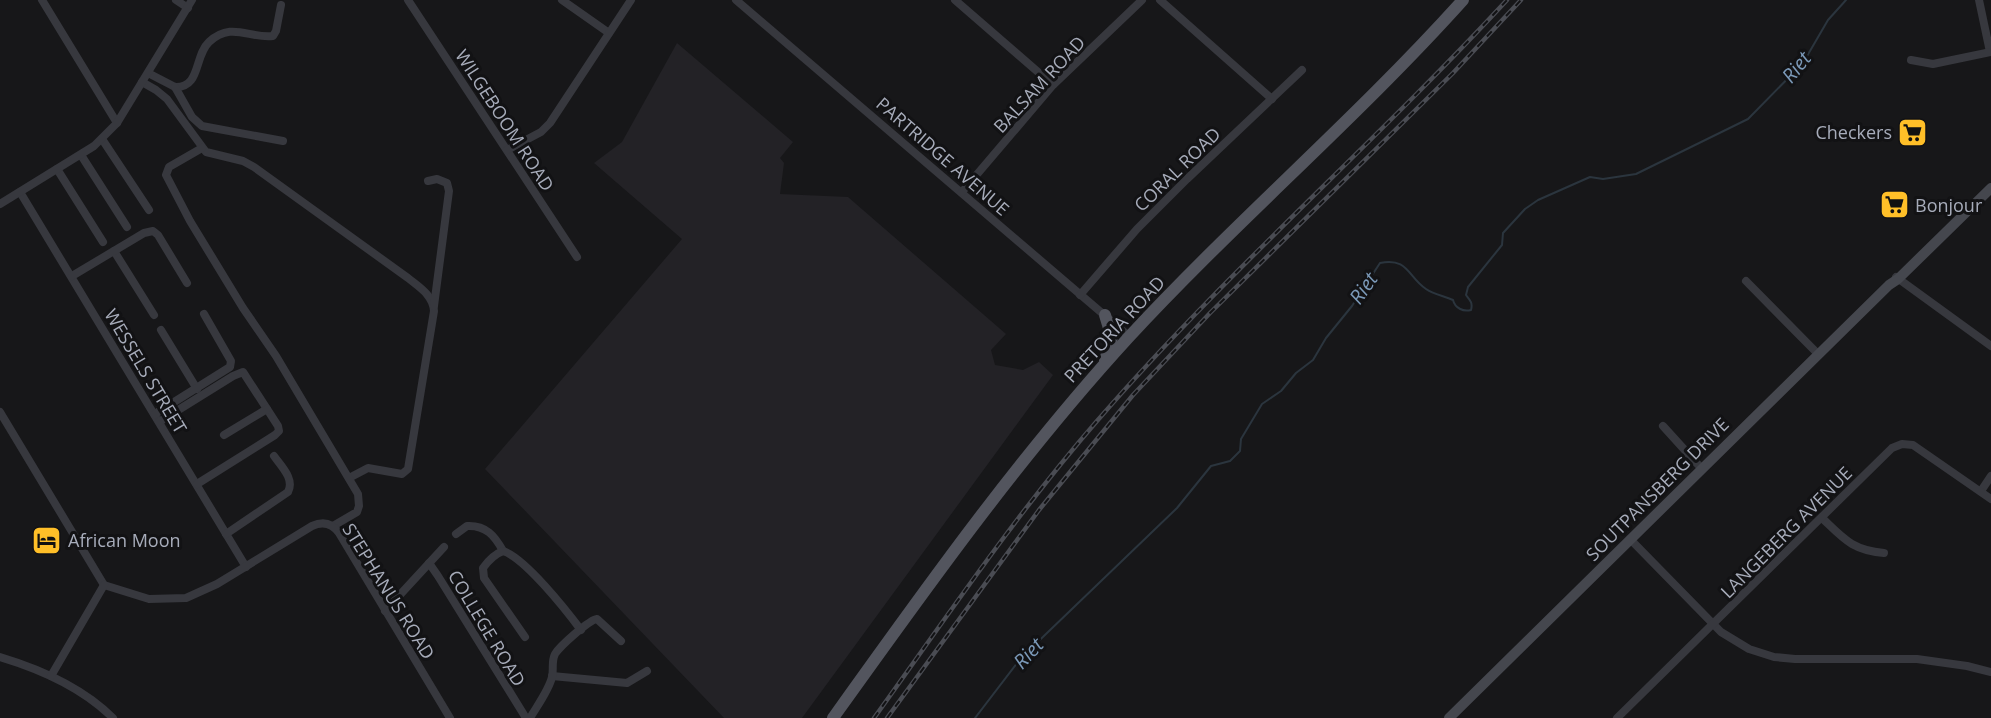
<svg xmlns="http://www.w3.org/2000/svg" width="1991" height="718" viewBox="0 0 1991 718" font-family="'Open Sans',sans-serif">
<style>
.built{fill:#232226}
.lines{fill:none;stroke-linecap:round;stroke-linejoin:round}
.stream{stroke:#2b353e;stroke-width:2}
.street{stroke:#37383e;stroke-width:8}
.secondary{stroke:#45474e;stroke-width:10}
.primary{stroke:#53555e;stroke-width:12}
.rail-casing{stroke:#4a4c53;stroke-width:4.5}
.rail{stroke:#121214;stroke-width:2;stroke-dasharray:7;stroke-linecap:butt}
.labels{text-anchor:middle;dominant-baseline:central;stroke-width:6;stroke-linejoin:round;paint-order:stroke}
.street-label{font-size:18px;fill:#a7acba;stroke:#121214}
.poi-label{font-size:18px;fill:#a7acba;stroke:#121214;text-anchor:start}
.water-label{font-size:20px;font-style:italic;fill:#7b99b8;stroke:#121214}
</style>
<rect width="100%" height="100%" fill="#171719"/>
<path class="built" d="M677,43l116,99 -13,16 4,5 -4,31 68,3 158,137 -15,16 4,15 28,5 16,-8 14,13 -251,343h-78l-239,-249 197,-230 -88,-76 28,-21z"/>
<g class="lines">
<path class="stream" d="M975,718l46,-60 156,-150 34,-42 19,-5 10,-10 1,-12 21,-35 19,-13 15,-18 17,-13 13,-22 26,-32 28,-43c28,-6 28,14 46,26 7,5 18,7 27,11 2,8 10,12 18,10 2,-7 -1,-10 -5,-15l2,-8 34,-42 1,-12 22,-24 13,-9 52,-23 13,2 33,-5 112,-55 55,-56 25,-43 18,-20"/>
<g class="street">
<path d="M42,0l75,123"/>
<path d="M176,0l12,8"/>
<path d="M408,0l169,257"/>
<path d="M562,0l47,33"/>
<path d="M736,0l394,337"/>
<path d="M955,0l98,85"/>
<path d="M1160,0l112,99"/>
<path d="M1979,0l11,52"/>
<path d="M1911,60l22,4 58,-12"/>
<path d="M148,73l27,14c26,1 19,-31 34,-45 23,-21 40,-3 64,-6l3,-5 5,-26"/>
<path d="M142,82l14,8 11,9 39,53 37,9 11,6 154,111c11,9 25,17 26,33l-26,158 -6,5 -34,-6 -19,10"/>
<path d="M175,87l17,30 10,9 81,15"/>
<path d="M102,139l47,71"/>
<path d="M202,148l-33,19 -3,8 24,46 53,87 33,48 82,138 1,12 -2,6 -24,14"/>
<path d="M507,150l34,-18 9,-9 81,-123"/>
<path d="M81,155l46,72"/>
<path d="M57,169l46,73"/>
<path d="M428,181l9,-2 10,4 2,8 -15,115"/>
<path d="M20,192l226,375"/>
<path d="M962,192l91,-107 89,-85"/>
<path d="M0,204l94,-58 23,-23 75,-123"/>
<path d="M114,251l40,64"/>
<path d="M72,276l72,-43 9,-2 5,4 29,48"/>
<path d="M1896,277l95,69"/>
<path d="M1746,281l72,73"/>
<path d="M1080,295l57,-66 50,-50 115,-109"/>
<path d="M161,330l36,59"/>
<path d="M0,412l104,173 45,14 37,-1 31,-14 95,-58c11,-5 20,-3 27,7l111,185"/>
<path d="M155,414l75,-47 1,-6 -27,-47"/>
<path d="M159,422l74,-46 10,-4 35,54 1,5 -4,4 -78,49"/>
<path d="M1663,426l39,43"/>
<path d="M224,435l43,-26"/>
<path d="M1981,491l10,-15"/>
<path d="M1822,518c22,21 30,32 62,35"/>
<path d="M226,534l62,-42c7,-13 -7,-26 -14,-36"/>
<path d="M456,534l11,-8c19,-1 28,10 36,25"/>
<path d="M1630,539l91,93 28,17 25,8 21,2h122l50,7 24,6"/>
<path d="M429,563l9,13 88,142"/>
<path d="M385,611l59,-64"/>
<path d="M525,637l-41,-59 -1,-10c5,-7 12,-14 20,-17 22,7 63,59 78,79"/>
<path d="M0,657c40,12 83,31 113,61"/>
<path d="M51,676l53,-91"/>
<path d="M552,676l75,7 20,-12"/>
<path d="M530,718c7,-12 19,-28 22,-41 2,-8 -1,-15 3,-23 5,-8 34,-34 42,-35l24,22"/>
<path d="M1617,718l275,-270 10,-4 11,1 78,54"/>
</g>
<path class="secondary" d="M1449,718l440,-433 9,-6 93,-91"/>
<g class="primary">
<path d="M1105,315l7,23 -7,22"/>
<path d="M833,718c93,-130 187,-262 295,-380 107,-116 229,-220 335,-338"/>
</g>
<defs>
<g id="rail">
<path d="M874,718c72,-100 142,-204 223,-297 128,-148 277,-277 410,-421"/>
<path d="M887,718l152,-208 94,-115 77,-82 243,-240 68,-73"/>
</g>
</defs>
<use href="#rail" class="rail-casing"/>
<use href="#rail" class="rail"/>
</g>
<defs>
<symbol id="supermarket-square" viewBox="-11 -11 22 22"><rect x="-9" y="-9" width="18" height="18" rx="4" fill="#ffbf28" stroke="#121214"/><path d="M-6-5.5h2.5l.6 2H6L4.5 2H-2.5L-4.4-4H-6ZM-1.5 3.2a1.3 1.3 0 1 0 .1 0ZM3 3.2a1.3 1.3 0 1 0 .1 0Z" fill="#111"/></symbol>
<symbol id="hotel-square" viewBox="-11 -11 22 22"><rect x="-9" y="-9" width="18" height="18" rx="4" fill="#ffbf28" stroke="#121214"/><path d="M-6-4.5h1.5V1H6V5H4.5V3h-9V5H-6ZM-4 0a1.8 1.8 0 1 1 3.6 0ZM.5 0V-2.5h3Q6-2.5 6 0Z" fill="#111"/></symbol>
</defs>
<g fill-rule="evenodd">
<use href="#supermarket-square" x="1896" y="116" width="33" height="33"/>
<use href="#supermarket-square" x="1878" y="188" width="33" height="33"/>
<use href="#hotel-square" x="30" y="524" width="33" height="33"/>
</g>
<g class="labels">
<g class="street-label">
<text transform="translate(1039 84) rotate(-47)">BALSAM ROAD</text>
<text transform="translate(505 120) rotate(57)">WILGEBOOM ROAD</text>
<text transform="translate(943 156) rotate(41)">PARTRIDGE AVENUE</text>
<text transform="translate(1177 169) rotate(-44)">CORAL ROAD</text>
<text transform="translate(1114 329) rotate(-47)">PRETORIA ROAD</text>
<text transform="translate(146 371) rotate(59)">WESSELS STREET</text>
<text transform="translate(1657 489) rotate(-45)">SOUTPANSBERG DRIVE</text>
<text transform="translate(1786 532) rotate(-45)">LANGEBERG AVENUE</text>
<text transform="translate(389 591) rotate(58)">STEPHANUS ROAD</text>
<text transform="translate(487 628) rotate(59)">COLLEGE ROAD</text>
</g>
<g class="poi-label">
<text x="1892" y="132" text-anchor="end">Checkers</text>
<text x="1915" y="205">Bonjour</text>
<text x="68" y="540">African Moon</text>
</g>
<g class="water-label">
<text transform="translate(1796 67) rotate(-51)">Riet</text>
<text transform="translate(1363 288) rotate(-55)">Riet</text>
<text transform="translate(1028 653) rotate(-47)">Riet</text>
</g>
</g>
</svg>
